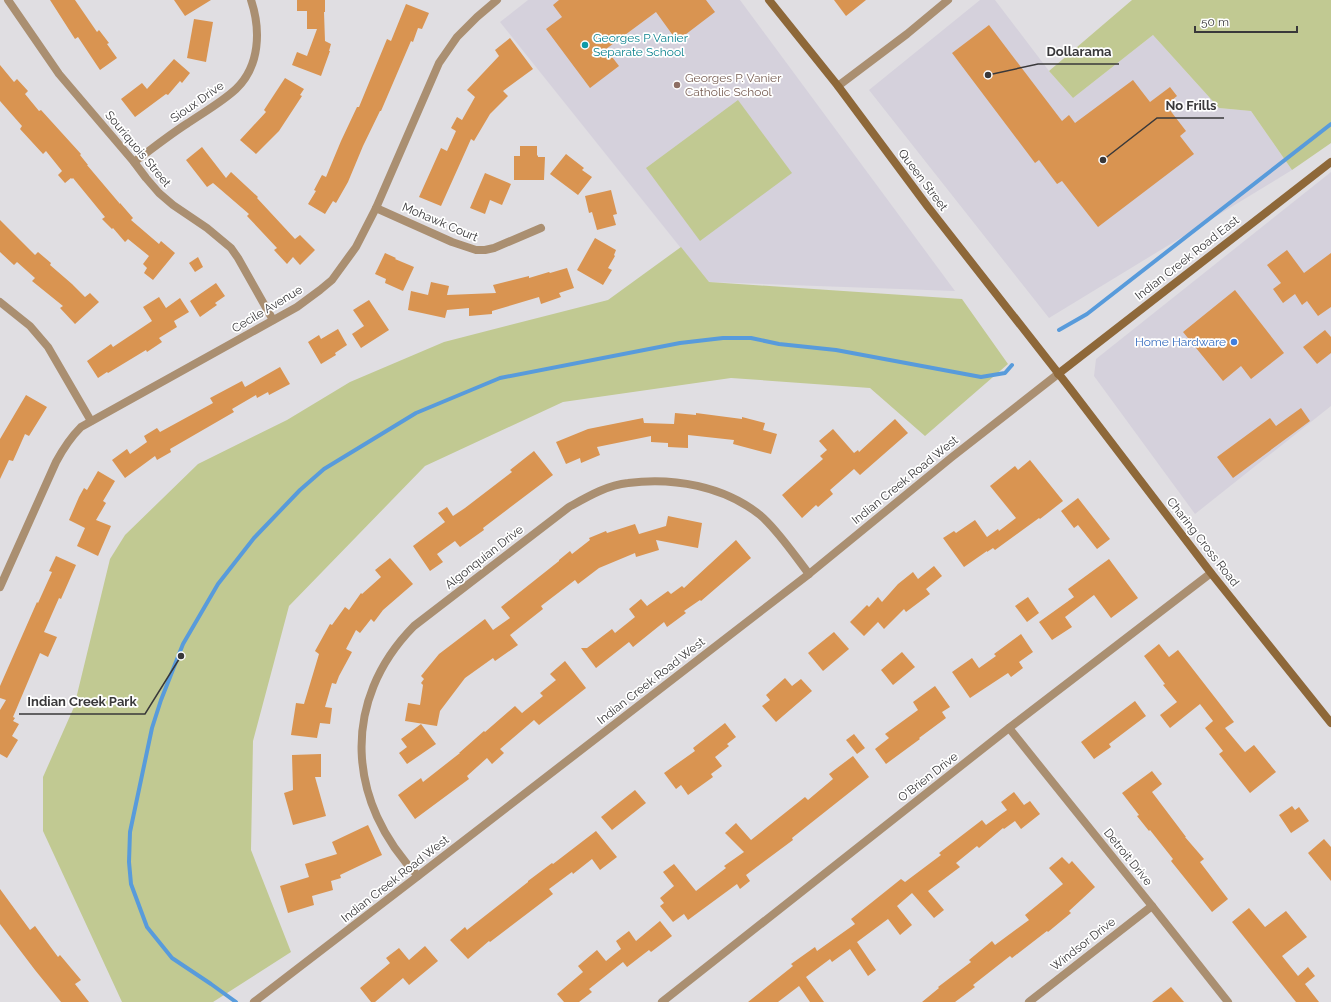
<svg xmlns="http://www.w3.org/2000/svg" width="1331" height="1002" viewBox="0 0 1331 1002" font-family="Raleway,sans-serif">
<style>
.built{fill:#d5d1dc}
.green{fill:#c1c992}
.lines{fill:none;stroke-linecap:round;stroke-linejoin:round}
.stream{stroke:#589bdb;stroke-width:4}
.building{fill:#d99451}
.minor{stroke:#aa8f71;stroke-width:8}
.tertiary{stroke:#aa8f71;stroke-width:8}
.secondary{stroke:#8e6839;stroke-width:8}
.culture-dot{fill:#0f9aa8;stroke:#fff;stroke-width:1.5}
.education-dot{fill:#8d6e63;stroke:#fff;stroke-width:1.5}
.shop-dot{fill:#3f7fe0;stroke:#fff;stroke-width:1.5}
.labels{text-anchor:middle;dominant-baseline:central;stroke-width:3.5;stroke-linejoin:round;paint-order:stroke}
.culture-label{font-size:12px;fill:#0d838f;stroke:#fff;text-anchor:start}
.education-label{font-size:12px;fill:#785e54;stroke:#fff;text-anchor:start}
.street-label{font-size:12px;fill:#39383a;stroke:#fff}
.shop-label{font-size:12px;fill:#366cbe;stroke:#fff;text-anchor:end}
.leader{fill:none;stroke:#39383a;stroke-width:1.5}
.callout-dot{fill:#39383a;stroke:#fff;stroke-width:1.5}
.callout-label{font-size:13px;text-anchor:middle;font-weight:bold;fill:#39383a;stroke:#fff;stroke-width:3.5;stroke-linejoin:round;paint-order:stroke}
</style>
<rect width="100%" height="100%" fill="#e0dee2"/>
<g class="built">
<path d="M528,0h212l215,291 -247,-9 -208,-260z"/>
<path d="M980,0h15l54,71 24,27 80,-63 66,73 32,3 41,59 -243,148 -180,-228z"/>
<path d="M1331,172v234l-136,108 -101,-138 2,-17z"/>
</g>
<g class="green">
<path d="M1132,0h199v143l-39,27 -41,-59 -32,-3 -66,-73 -80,63 -24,-27z"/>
<path d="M738,100l54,73 -92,68 -54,-73z"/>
<path d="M681,247l28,35 253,17 46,65 -83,72 -55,-48 -139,-10 -168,24 -138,64 -136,140 -36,135 -2,109 40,102 -78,50h-91l-79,-171v-54l31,-70 36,-148 15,-24 73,-71 89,-44 63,-38 94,-40 164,-42z"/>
</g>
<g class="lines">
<g class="stream">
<path d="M1059,330l28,-16 244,-190"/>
<path d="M236,1002l-25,-18 -39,-26 -25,-31 -16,-43 -2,-22 1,-30 22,-104 9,-28 22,-56 35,-60 36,-46 46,-48 24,-21 92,-56 84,-35 180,-35 43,-5h28l28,6 57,6 145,27 24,-4 7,-8"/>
</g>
</g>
<g class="building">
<path d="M50,0h25l22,32 2,-2 10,13 -2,1 10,14 -17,12 -22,-33 -3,2z"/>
<path d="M174,0h37l-26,16z"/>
<path d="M297,0h28v12h-1l1,29 6,3 -2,7h1l-9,25 -29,-11 5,-13 10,4 10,-27h-10v-18h-10z"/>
<path d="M559,0h147l9,12 -38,29 -21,-29 -50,37 13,17 -29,22 -44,-59 16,-12 -9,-12z"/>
<path d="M834,0h32l-20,16z"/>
<path d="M406,4l23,9 -7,16 -4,-1 -5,14 -2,-1 -30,70h-1l-17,35 -15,36 -12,21 -3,-2 -8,13 -17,-10 8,-13 -2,-1 8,-15 4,2 15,-36 16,-34h2l28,-68 4,2z"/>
<path d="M194,19l19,3 -7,40 -19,-4z"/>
<path d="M989,25l73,96 7,-6 6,8 58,-43 17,22 20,-15 7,9 -11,9 20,26 -6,5 14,18 -96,73 -36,-46 -5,3 -18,-24 -4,3 -83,-110z"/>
<path d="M510,38l23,31 -30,22 5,5 -18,18 -16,27 -3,-2 -30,67 -22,-9 22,-49 6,3 9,-20 -5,-3 6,-11 5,3 13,-23 -8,-7 32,-34 -4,-6z"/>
<path d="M174,59l16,14 -8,10 -2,-2 -12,14 -2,-1 -31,23 -14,-18 21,-16 5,6z"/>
<path d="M0,65l14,17 3,-3 11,12 -3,3 14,17 2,-1 40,44 -1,1 8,10h-1l33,39v-1l13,15 -2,2 28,24 2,-3 14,12 -22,27 -9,-7 3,-5 -4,-4 6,-8 -21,-17 -3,3 -12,-14 -1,1 -10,-10 3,-2 -32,-39 -1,1 -1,-1 -6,5 -7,-8 4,-4 -16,-20 -3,3 -23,-25 2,-3 -22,-25z"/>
<path d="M285,78l19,11 -4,6 2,1 -23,35 -23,23 -16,-14 26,-28 -2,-2z"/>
<path d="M520,146h17v9l1,1v1h7l-1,23h-30v-24h6z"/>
<path d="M202,147l24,31 5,-6 27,25 -1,1 38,41 5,-4 15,15 -15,15 -7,-8 -6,7 -13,-14 3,-2 -30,-32 2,-2 -36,-31 -6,4 -21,-27z"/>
<path d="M566,154l18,14 -2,2 10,7 -14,18 -28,-21z"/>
<path d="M485,173l26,11 -9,21 -12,-5 -5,14 -15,-6z"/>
<path d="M611,190l6,24 -4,1 3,10 -19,5 -5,-18 -3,1 -4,-17z"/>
<path d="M0,220l35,35 3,-3 13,11 -1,2 22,19 13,13 5,-4 9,9 -24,22 -15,-16 3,-2 -31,-25 3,-3 -18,-16 -3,3 -14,-13z"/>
<path d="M595,238l21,12 -2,5 1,1 -7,12 4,2 -9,15 -26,-15z"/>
<path d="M1287,250l17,23 27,-20v54l-13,9 -11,-15 -5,4 -7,-11 -12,9 -10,-14 8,-6 -14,-18z"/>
<path d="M385,253l11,5 -1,1 19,8 -11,24 -18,-8 1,-4 -11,-5z"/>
<path d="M198,257l5,10 -8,5 -6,-9z"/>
<path d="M567,268l7,20 -15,5 2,4 -20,7 -2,-7 -47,14v3l-23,2v-8l-22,2 -2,8 -37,-8 3,-19 17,4 3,-13 18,4 -2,9 49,-2 -3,-8 36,-9v2l20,-6 1,1z"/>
<path d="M216,283l9,13 -10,7 2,2 -17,12 -10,-16z"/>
<path d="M1235,290l49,63 -33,26 -10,-13 -18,15 -40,-49z"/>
<path d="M159,297l7,11 14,-10 9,14 -15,9 3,6 -18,11 3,4 -15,10 -1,-2 -38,23 -1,-1 -9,6 -11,-17 24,-17 2,3 39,-26 -9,-14z"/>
<path d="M369,300l20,30 -28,18 -9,-14 12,-8 -11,-16z"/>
<path d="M338,329l9,16 -12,8 1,2 -15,9 -13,-22 11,-7 2,4z"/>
<path d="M1325,330l6,7v16l-14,11 -14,-17z"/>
<path d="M280,367l10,17 -21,11 -1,-3 -11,6 -1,-3 -24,14 2,3 -64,37 1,3 -14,8 -2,-4 -30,22 -13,-18 15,-11 3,5 17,-12 -3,-6 13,-8 3,4 53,-29 -3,-5 32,-17 3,6z"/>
<path d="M26,395l21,12 -18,29 -4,-2 -12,27 -4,-1 -9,19v-40z"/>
<path d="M1301,408l9,13 -77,57 -16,-21 53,-39 6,8z"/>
<path d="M675,413l21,2v-2l46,6v-2l23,6 -2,7 14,4 -6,20 -38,-10 1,-4 -46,-5v13l-20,-1v-4l-17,-1v-6l-54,11 3,8 -19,8 -1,-5 -14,6 -10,-22 32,-13 55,-11 1,5 30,1z"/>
<path d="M895,419l13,14 -48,42 -6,-6 -24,21 3,4 -15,13 -2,-2 -14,13 -20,-23 41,-36 -3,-3 7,-6 -8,-9 14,-12 21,24 4,-3 1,2z"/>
<path d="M534,451l19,24 -70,53 1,2 -24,17 -5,-6 -18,13 6,8 -13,9 -17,-25 32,-24 -7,-9 9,-6 6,9 12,-8 47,-36 -2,-2z"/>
<path d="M1030,460l33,41 -23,18 -1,-1 -44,32 -2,-2 -6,4v-1l-23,16 -21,-29 11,-7 2,2 19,-13 12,17 11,-8 1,2 17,-13 -26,-32 25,-20 3,4z"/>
<path d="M98,471l17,10 -12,20 3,2 -10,17 15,6 -13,30 -21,-10 8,-18 -16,-8 10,-23 5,-9 3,2z"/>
<path d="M1078,498l32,41 -13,10 -19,-24 -4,3 -13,-17z"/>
<path d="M668,516l34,7 -4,25 -42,-8 3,10 -23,7 -1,-4 -36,15 -21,16 -3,-4 -34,26 2,3 -33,26 8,10 -23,16 -2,-3 -28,20 -25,33 -3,15 -32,-5 3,-18 12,2 3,-20 -2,-2 3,-4 -3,-3 18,-22 46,-35 8,11 17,-12 -9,-11 58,-46v-1l11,-9 2,3 18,-14 -1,-2 17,-7 1,2 28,-9 4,10 27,-8z"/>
<path d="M736,540l15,18 -50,43 -1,-1 -16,11 2,2 -19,14 -3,-5 -31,25 -4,-5 -33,26 -15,-20h6l25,-19 3,4 20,-16 -6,-8 12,-10 6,7 21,-15 3,3 11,-8 2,2z"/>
<path d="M56,556l20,9 -15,34 -2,-1 -15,34 13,5 -9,20 -8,-4 -27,64 2,1 -2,3 6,3 -7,12 6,4 -11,18 -7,-4v-44l6,-10 -6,-2v-12l37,-84 1,1 14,-31 -3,-1z"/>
<path d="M390,558l23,26 -30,26 -9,12 -3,-3 -11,14 -4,-3 -10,19 6,3 -13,24 -3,8 -4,-1 -7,24 7,1 -2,16 -10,-1 -3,15 -26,-3 5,-32 8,1 15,-50 -4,-3 15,-27 2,1 13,-18 4,3 12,-17 1,1 19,-17 -6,-7z"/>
<path d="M1109,559l29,39 -27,20 -17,-23 -29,22 7,10 -20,13 -13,-18 35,-25 -6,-8z"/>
<path d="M934,566l8,10 -16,13 4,5 -24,18 -2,-3 -20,20 -6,-7 -14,14 -14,-14 17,-17 2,2 9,-10 4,5 16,-18 15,-12 5,7z"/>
<path d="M1028,597l11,16 -12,9 -12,-16z"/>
<path d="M834,632l15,17 -26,22 -15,-18z"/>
<path d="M1021,634l12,18 -14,10 4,6 -12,9 -3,-4 -38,25 -18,-26 20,-14 7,10 17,-12 -2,-2z"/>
<path d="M1159,644l10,13 9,-7 56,72 -9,6 20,24 9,-7 22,27 -26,21 -31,-39 4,-3 -18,-23 8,-7 -13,-17 -30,24 -10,-13 17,-13 -14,-17 2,-1 -21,-28z"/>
<path d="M902,652l13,15 -22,18 -12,-15z"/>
<path d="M565,661l21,27 -47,37 -5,-5 -34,29 4,4 -12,11 -5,-6 -20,18 2,3 -54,40 -17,-24 23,-17 2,4 37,-29h-1l25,-22 1,1 30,-26 7,7 21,-17 -3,-3 16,-13 -6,-6z"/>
<path d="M785,678l7,8 9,-7 11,12 -36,31 -14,-16 8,-6 -4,-5z"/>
<path d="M935,686l15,21 -8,5 4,6 -27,20 1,1 -34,25 -11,-15 14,-11 -4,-4 33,-24 -5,-8z"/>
<path d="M1135,701l11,15 -37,28 2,3 -17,12 -13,-17z"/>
<path d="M725,723l11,14 -9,7 2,2 -14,11 7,9 -11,8 2,3 -25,18 -7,-10 -5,4 -12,-16 31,-22 -2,-3z"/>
<path d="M421,724l15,20 -29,20 -8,-11 8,-6 -6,-8z"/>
<path d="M854,734l11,14 -8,6 -11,-14z"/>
<path d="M321,754v23h-6l11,39 -33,9 -9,-32 9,-3 -1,-35z"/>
<path d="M853,756l16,21 -77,61 1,2 -47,35 4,6 -10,8 -3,-5 -49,36 -4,-6 -11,8 -13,-16 4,-3 -4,-5 14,-12 -11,-14 11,-8 22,27 30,-23 -2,-2 20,-14 -19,-19 11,-10 15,17 54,-43 3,3 25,-21 -4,-5z"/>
<path d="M1152,771l10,13 -10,8 34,45h-1l19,22 -4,3 28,37 -16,13 -41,-51 2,-2 -23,-29 -1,1 -12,-15 2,-1 -17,-22z"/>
<path d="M635,790l11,13 -34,27 -11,-13z"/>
<path d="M1014,792l10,13 6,-4 10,13 -19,15 -6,-8 -11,8 -1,-1 -24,20 -2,-2 -21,17 4,4 -32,24 16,19 -10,8 -22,-25 -15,13 15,19 -12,10 -12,-16 -31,23 19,28 -8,6 -18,-27 -18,13 -2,-3 -24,18 18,25h-14l-11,-16 -21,16h-30l45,-36 -2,-2 24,-17 2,4 38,-27 -4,-5 50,-40 4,3 36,-27 -2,-2 43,-33 4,5 21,-15 -6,-8z"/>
<path d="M1292,806l3,4 4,-3 10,14 -18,12 -12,-18z"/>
<path d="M368,825l14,30 -42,20 1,3 -10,3 2,9 -21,6 2,9 -26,8 -8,-27 29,-9 -4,-13 32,-10 -5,-12z"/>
<path d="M596,831l21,26 -17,13 -8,-11 -19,15 -1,-2 -23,17 4,5 -63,48 -1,-1 -21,18 -18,-19 15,-13 2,3 61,-48v-1l24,-18 1,1z"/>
<path d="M1324,839l7,8v34l-23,-28z"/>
<path d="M1062,857l7,7 3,-3 23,26 -26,24 2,2 -23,19 -1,-1 -35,27 -2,-2 -37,29 2,2 -20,15h-33l17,-14 -1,-1 33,-25 -2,-2 23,-19 3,4 34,-25 -4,-5 38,-31 -14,-16z"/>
<path d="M0,889l30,41 5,-4 23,31 2,-2 21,25 -6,4 14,18h-28l-26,-32 -35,-46z"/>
<path d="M1249,908l16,19 21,-16 21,26 -25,19 16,20 10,-9 7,9 -10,8 14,18h-23l-64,-80z"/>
<path d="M660,921l12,15 -21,16 -2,-2 -22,17 -4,-5 -34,27 3,3 -13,10h-15l-7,-8 26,-22 -5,-6 19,-16 9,11 15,-12 -5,-8 13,-10 7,10z"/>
<path d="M425,946l13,15 -29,24 -6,-7 -28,24h-4l-11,-14 30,-25 -4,-5 13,-10 10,12z"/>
<path d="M1171,987l13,15h-32z"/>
</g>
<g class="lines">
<g class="minor">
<path d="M8,0l51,74 75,88 12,16 13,15 14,12 34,23 24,20 7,10 35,62"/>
<path d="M838,86l69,-52 41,-34"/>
<path d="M134,162c18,-13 35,-27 54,-39 16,-11 34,-21 48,-34 24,-23 25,-59 15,-89"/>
<path d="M376,208l76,34 24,8h9l9,-2 47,-20"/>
<path d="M0,302l30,24 18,21 43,74"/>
<path d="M0,587l56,-125c7,-13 14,-24 25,-35l216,-120 23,-17 12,-10 24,-33 20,-39 63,-145 18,-26 20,-20 20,-17"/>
<path d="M1009,728l143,178 76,96"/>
<path d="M418,876c-71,-73 -78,-175 -4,-250l155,-119c18,-10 38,-22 59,-24 45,-6 96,3 132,32 17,14 35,41 49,59"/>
<path d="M662,1002l347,-274 202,-155"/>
<path d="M1029,1002l123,-96"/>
</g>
<path class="tertiary" d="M254,1002l164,-126 391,-302 143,-117 106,-83"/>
<g class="secondary">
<path d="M769,0l69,86 90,121 141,180 142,186 120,150"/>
<path d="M1058,374l273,-212"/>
</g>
</g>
<circle class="culture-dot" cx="585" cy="45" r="4"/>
<circle class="education-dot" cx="677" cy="85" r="4"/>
<circle class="shop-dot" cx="1234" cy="342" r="4"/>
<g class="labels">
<g class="culture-label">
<text x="593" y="38">Georges P Vanier<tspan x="593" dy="14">Separate School</tspan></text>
</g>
<g class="education-label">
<text x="685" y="78">Georges P. Vanier<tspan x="685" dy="14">Catholic School</tspan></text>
</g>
<g class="street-label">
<text transform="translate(197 102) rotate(-35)">Sioux Drive</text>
<text transform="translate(138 149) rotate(50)">Souriquois Street</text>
<text transform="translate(923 180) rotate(53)">Queen Street</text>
<text transform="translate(440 222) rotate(23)">Mohawk Court</text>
<text transform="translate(1187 258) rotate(-38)">Indian Creek Road East</text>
<text transform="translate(267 309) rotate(-31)">Cecile Avenue</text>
<text transform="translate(905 480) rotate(-39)">Indian Creek Road West</text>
<text transform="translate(1203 542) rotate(52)">Charing Cross Road</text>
<text transform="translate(484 557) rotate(-38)">Algonquian Drive</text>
<text transform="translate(651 681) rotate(-38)">Indian Creek Road West</text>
<text transform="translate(928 777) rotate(-38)">O'Brien Drive</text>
<text transform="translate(1128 857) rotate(51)">Detroit Drive</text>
<text transform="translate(395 879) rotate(-38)">Indian Creek Road West</text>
<text transform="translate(1083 944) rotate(-38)">Windsor Drive</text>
</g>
<g class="shop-label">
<text x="1226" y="342">Home Hardware</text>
</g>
</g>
<path class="leader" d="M988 75L1038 64H1119M1103 160L1157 118H1224M181 656L145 714H19"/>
<g class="callout-dot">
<circle cx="988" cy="75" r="4"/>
<circle cx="1103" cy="160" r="4"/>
<circle cx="181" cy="656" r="4"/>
</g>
<g class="callout-label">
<text x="1079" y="56">Dollarama</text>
<text x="1191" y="110">No Frills</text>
<text x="82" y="706">Indian Creek Park</text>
</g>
<path d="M1195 26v6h102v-6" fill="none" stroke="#39383a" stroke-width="2"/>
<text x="1201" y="26" font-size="12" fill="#39383a" stroke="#ffffff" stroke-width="3" paint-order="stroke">50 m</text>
</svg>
